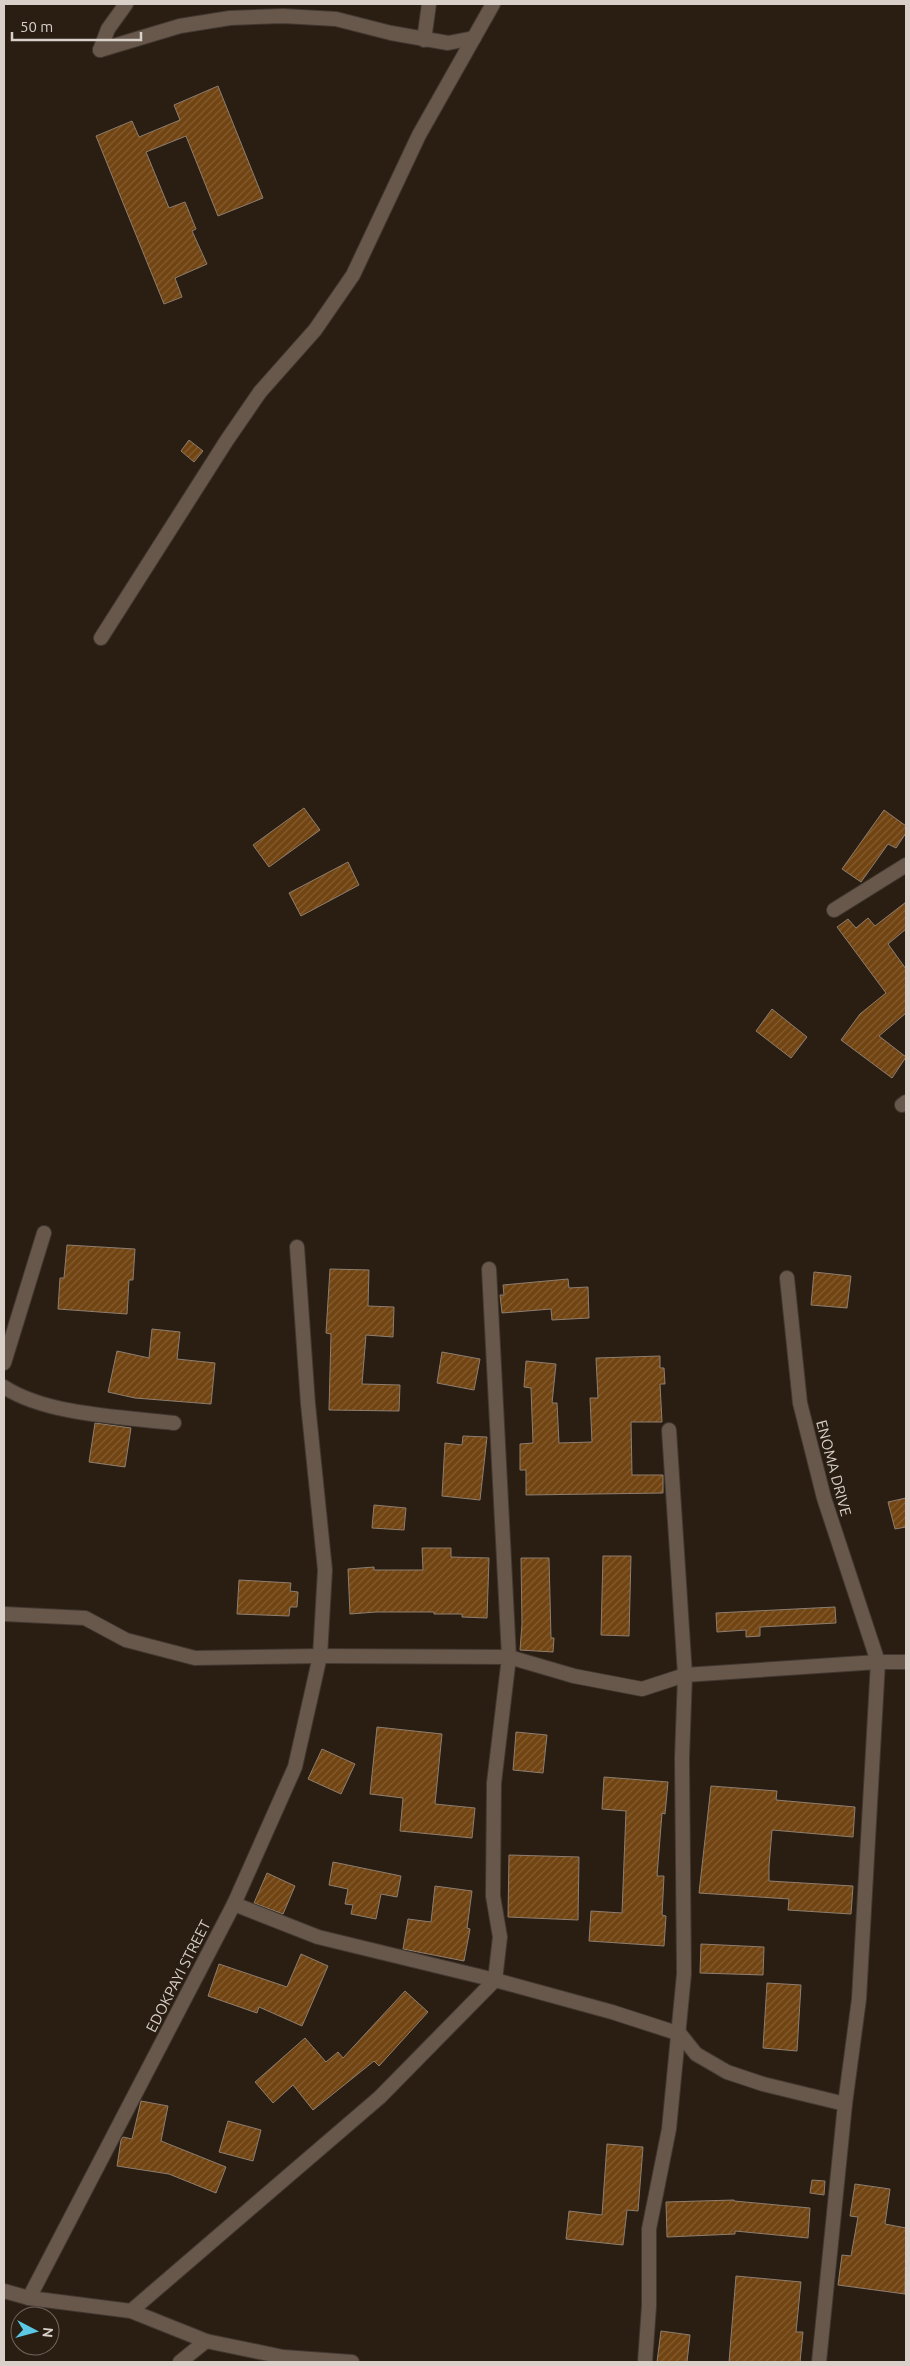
<svg xmlns="http://www.w3.org/2000/svg" width="910" height="2366" viewBox="0 0 910 2366" font-family="Ubuntu,sans-serif">
<style>
.building{fill:url(#building-hatch);stroke:#8d7e70}
.lines{fill:none;stroke-linecap:round;stroke-linejoin:round}
.minor-casing{stroke:#423831;stroke-width:16}
.tertiary-casing{stroke:#423831;stroke-width:16}
.minor{stroke:#67584b;stroke-width:14}
.tertiary{stroke:#67584b;stroke-width:14}
.labels{text-anchor:middle;dominant-baseline:central;stroke-width:5;stroke-linejoin:round;paint-order:stroke}
.street-label{font-size:15px;fill:#d8d0c9;stroke:#2a1e13}
</style>
<defs>
<pattern id="building-hatch" width="6" height="6" patternUnits="userSpaceOnUse" patternTransform="scale(1.25)"><rect width="6" height="6" fill="#714412"/><path d="M-1 1l2-2M0 6l6-6M5 7l2-2" fill="none" stroke="#845e33"/></pattern>
</defs>
<rect width="100%" height="100%" fill="#2a1e13"/>
<g class="building">
<path d="M218,86l45,112 -45,18 -32,-80 -40,16 23,56 16,-6 11,27 -4,2 15,33 -32,14 7,19 -18,7 -68,-168 36,-15 7,16 41,-17 -6,-15z"/>
<path d="M189,440l14,11 -9,11 -13,-11z"/>
<path d="M304,808l16,22 -51,37 -16,-22z"/>
<path d="M884,810l22,16v7l-10,15 -8,-4 -27,38 -19,-13z"/>
<path d="M348,862l11,23 -58,31 -12,-23z"/>
<path d="M906,902v27l-18,15 18,25v44l-27,23 27,21 -14,21 -51,-38 19,-26 26,-21 -49,-66 11,-8 8,9 12,-10 7,8z"/>
<path d="M772,1009l35,28 -16,21 -35,-27z"/>
<path d="M67,1245l68,4 -2,31h-4l-2,34 -69,-5 2,-31h4z"/>
<path d="M330,1269l39,1 -1,36 26,1 -1,30 -27,-2 -4,49 38,1 -1,26 -70,-1 2,-76 -5,-1z"/>
<path d="M814,1272l37,4 -4,32 -36,-3z"/>
<path d="M568,1279l1,9 19,-1 1,31 -37,2 -1,-11 -49,4 -2,-18h4l-1,-10z"/>
<path d="M152,1329l28,3 -3,27 38,4 -4,41 -76,-6 -27,-6 9,-41 32,7z"/>
<path d="M442,1352l38,7 -6,31 -37,-7z"/>
<path d="M660,1356v12h4l1,16h-5l2,38h-31l1,53h31v18l-137,2v-25h-6v-26l13,-1 -2,-55 -7,-1 2,-26 30,3 -4,39h5l2,40 33,-1 -2,-44h8l-2,-40z"/>
<path d="M95,1423l36,5 -6,39 -36,-5z"/>
<path d="M463,1436l24,1 -7,63 -38,-4 3,-53 17,2z"/>
<path d="M906,1498v29l-11,2 -7,-27z"/>
<path d="M374,1505l32,3 -2,22 -32,-2z"/>
<path d="M422,1548h29v9l38,1 -2,60 -25,-1v-3h-28v-2h-58l-26,2 -2,-45 26,-2v3h49z"/>
<path d="M603,1556h28l-2,80 -28,-1z"/>
<path d="M521,1558h28l2,80h3l-1,14 -33,-2 2,-26z"/>
<path d="M239,1580l52,3 -1,8 8,1 -1,15h-7l-1,9 -52,-2z"/>
<path d="M835,1607l1,16 -76,4v9l-14,1v-7l-29,2 -1,-19z"/>
<path d="M377,1727l65,7 -7,70 40,4 -3,30 -72,-7 3,-33 -33,-4z"/>
<path d="M516,1732l31,3 -4,38 -30,-3z"/>
<path d="M322,1749l33,15 -14,30 -33,-15z"/>
<path d="M604,1777l64,5 -3,32 -3,-1 -5,63h7l-2,39 4,1 -2,30 -75,-5 2,-30 31,2 4,-102 -24,-2z"/>
<path d="M711,1786l66,5 -1,9 79,7 -2,30 -81,-7 -3,36v15l84,5 -2,28 -63,-4 1,-11 -90,-6z"/>
<path d="M509,1855l70,2 -1,63 -70,-3z"/>
<path d="M333,1862l68,14 -4,21 -16,-3 -5,25 -25,-5 2,-9 -8,-1 3,-15 -19,-4z"/>
<path d="M267,1873l28,13 -12,28 -29,-11z"/>
<path d="M435,1886l37,5 -5,37 3,1 -6,32 -61,-12 5,-30 23,3z"/>
<path d="M701,1944l63,3 -1,28 -63,-2z"/>
<path d="M301,1954l27,12 -26,60 -43,-19 -2,6 -49,-17 11,-32 68,23z"/>
<path d="M767,1983l34,2 -4,66 -34,-3z"/>
<path d="M405,1991l23,21 -49,54 -5,-5 -61,49 -20,-25 -20,18 -18,-21 50,-44 21,24 12,-10 5,6z"/>
<path d="M141,2101l27,5 -7,35 65,26 -10,26 -47,-19 -52,-8 4,-26 2,-3 9,2z"/>
<path d="M228,2121l33,9 -8,31 -34,-9z"/>
<path d="M607,2144l36,3 -5,64 -11,-1 -4,35 -57,-6 3,-28 33,4z"/>
<path d="M812,2180l13,1 -1,14 -14,-2z"/>
<path d="M855,2184l35,5 -5,35 21,4 -1,66 -67,-9 4,-30 9,1 7,-39 -8,-1z"/>
<path d="M734,2200v1l76,7 -2,30 -73,-7v3l-68,3 -1,-35z"/>
<path d="M736,2276l65,6 -5,50h7l-3,30h-71z"/>
<path d="M661,2331l29,4 -3,27h-30z"/>
</g>
<g class="lines">
<defs>
<g id="minor">
<path d="M424,40l5,-36"/>
<path d="M100,50l80,-24 50,-8 53,-2 53,3 55,14 57,10 26,-5"/>
<path d="M100,50l8,-21 18,-25"/>
<path d="M101,638l126,-198 33,-48 55,-62 38,-55 66,-140 74,-131"/>
<path d="M834,910l72,-45"/>
<path d="M902,1105l4,-3"/>
<path d="M787,1278l13,125 24,95 54,164 -19,337 -14,105 -26,258"/>
<path d="M4,1363l40,-130"/>
<path d="M4,1387c43,28 118,30 170,36"/>
<path d="M4,1614l81,4 41,22 69,18 125,-2 189,1 65,19 68,13 43,-14 193,-13h28"/>
<path d="M234,1904l84,33 177,43 117,32 68,22 16,20 31,18 36,12 82,20"/>
<path d="M29,2298l205,-394 61,-137 25,-111 5,-86 -17,-166 -11,-157"/>
<path d="M131,2311l249,-214 115,-117 5,-43 -7,-41 1,-113 15,-126 -20,-388"/>
<path d="M180,2362l26,-21"/>
<path d="M645,2362l4,-56v-77l20,-100 15,-155 -2,-216 3,-83 -16,-245"/>
</g>
<path id="tertiary" d="M4,2291l25,7 102,13 75,30 77,16 69,5"/>
</defs>
<use href="#minor" class="minor-casing"/>
<use href="#tertiary" class="tertiary-casing"/>
<use href="#minor" class="minor"/>
<use href="#tertiary" class="tertiary"/>
</g>
<g class="labels">
<g class="street-label">
<text transform="translate(834 1468) rotate(75)">ENOMA DRIVE</text>
<text transform="translate(178 1976) rotate(-63)">EDOKPAYI STREET</text>
</g>
</g>
<rect width="910" height="2366" fill="none" stroke="#d8d0c9" stroke-width="10"/>
<g transform="translate(35 2331) rotate(96)"><circle r="24" fill="#2a1e13" stroke="#70655c"/>
<path d="M0-4L9 19L0 12L-9 19Z" fill="#5bc8e6"/>
<text y="-8" font-size="14" font-weight="bold" text-anchor="middle" fill="#d8d0c9">N</text>
</g>
<path d="M12 32v8h129v-8" fill="none" stroke="#d8d0c9" stroke-width="2.5"/>
<text x="20" y="32" font-size="15" fill="#d8d0c9" stroke="#2a1e13" stroke-width="4" paint-order="stroke">50 m</text>
</svg>
